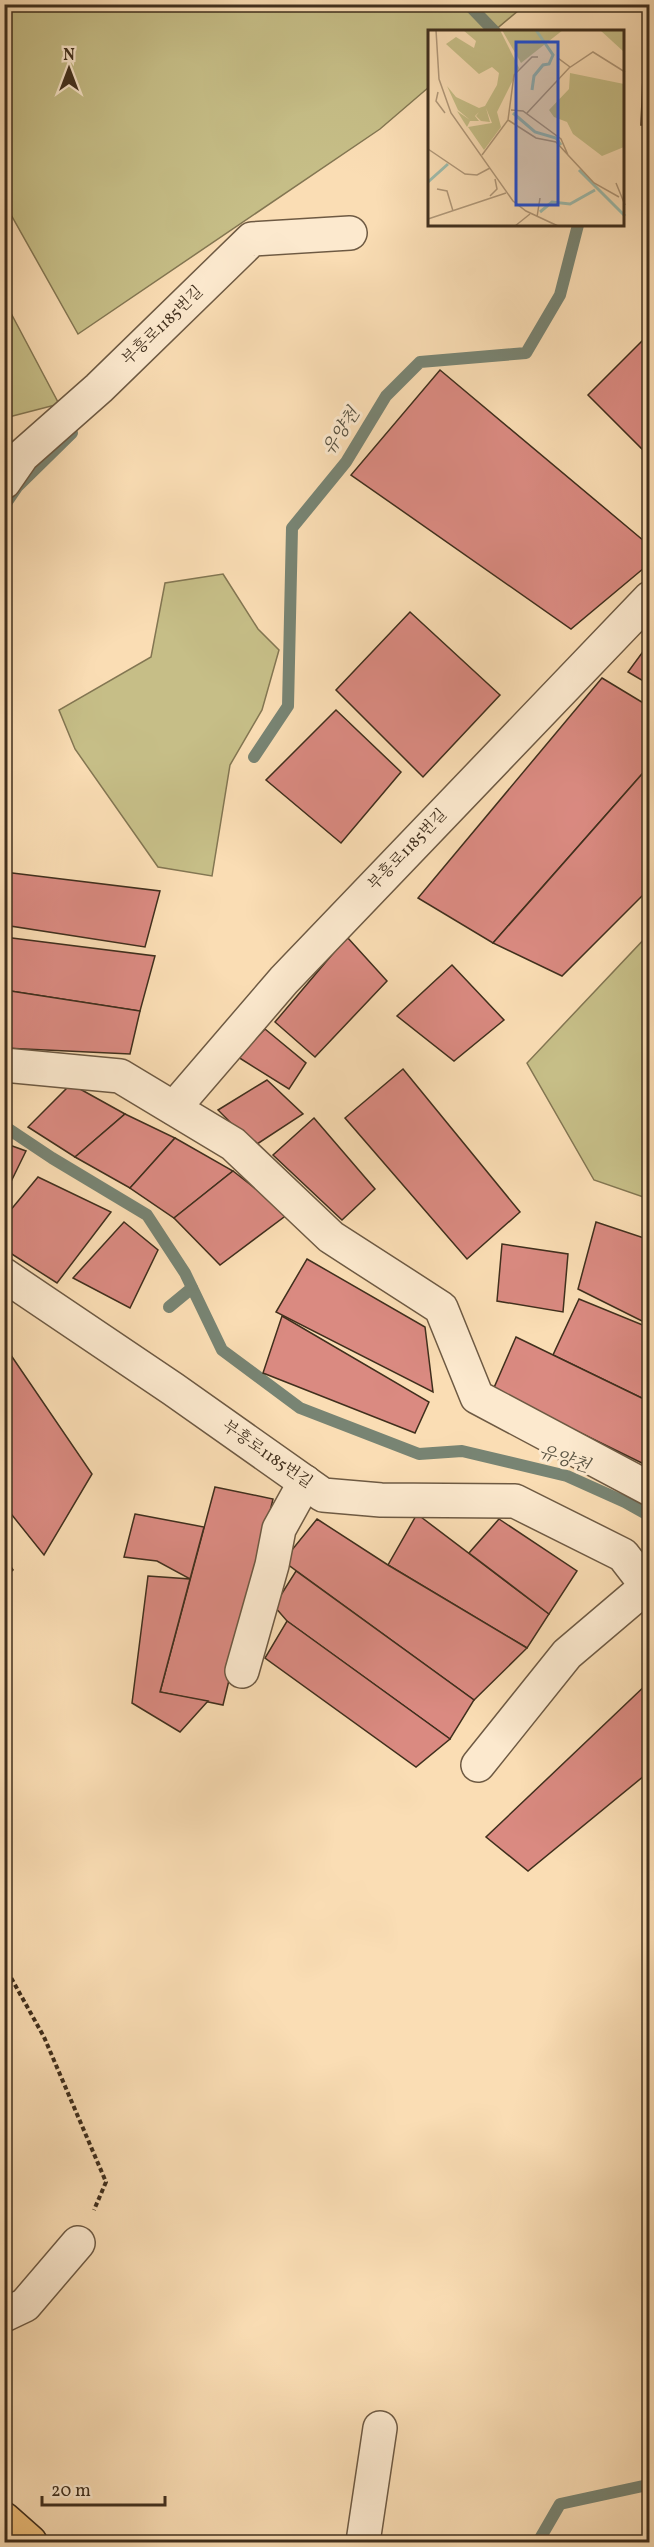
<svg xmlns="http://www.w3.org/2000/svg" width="654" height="2547" viewBox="0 0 654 2547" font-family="Vollkorn,'Noto Serif KR',serif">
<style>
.green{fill:#c6be87;stroke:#837652;stroke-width:1.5}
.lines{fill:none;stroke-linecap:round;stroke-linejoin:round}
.stream{stroke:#788473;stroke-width:12}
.building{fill:#da8a81;stroke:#402f1d;stroke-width:1.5}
.minor-casing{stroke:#6e5a43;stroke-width:36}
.major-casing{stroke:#402f1d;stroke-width:36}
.path{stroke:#402f1d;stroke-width:4;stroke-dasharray:4.5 3;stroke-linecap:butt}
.minor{stroke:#fce9ce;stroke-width:33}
.major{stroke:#edbe7a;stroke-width:33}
.labels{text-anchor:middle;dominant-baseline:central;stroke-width:6;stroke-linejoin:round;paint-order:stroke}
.street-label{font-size:16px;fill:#402f1d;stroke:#fce9ce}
.water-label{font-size:18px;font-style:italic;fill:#585241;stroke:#fce9ce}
.inset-river{fill:none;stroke:#9ebcad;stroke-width:3}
.inset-road{fill:none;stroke:#b09778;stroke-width:1.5}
.view{fill:#1d4ed8;fill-opacity:0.15;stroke:#1d4ed8;stroke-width:3}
.inset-edge{fill:none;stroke:#402f1d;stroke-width:3}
</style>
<rect width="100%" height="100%" fill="#faddb4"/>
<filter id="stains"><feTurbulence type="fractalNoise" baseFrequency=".00333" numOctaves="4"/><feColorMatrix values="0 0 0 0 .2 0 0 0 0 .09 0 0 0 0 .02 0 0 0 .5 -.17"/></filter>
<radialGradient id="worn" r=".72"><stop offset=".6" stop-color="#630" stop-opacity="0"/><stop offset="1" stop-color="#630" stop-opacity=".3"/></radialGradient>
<g class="green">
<path d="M4,5l1,-1 520,1 -31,26 -65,1v55l-49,42 -302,205 -73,-130z"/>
<path d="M4,300l55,104 -54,14h-1z"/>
<path d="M223,574l35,55 21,21 -17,60 -32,55 -18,111 -54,-9 -83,-118 -16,-39 92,-53 14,-74z"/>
<path d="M649,934v265l-55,-19 -67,-117z"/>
</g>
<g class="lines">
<g class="stream">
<path d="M468,4l27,28"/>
<path d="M4,506l13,-19 55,-54"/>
<path d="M254,757l34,-51 4,-178 54,-66 40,-66 34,-34 106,-9 34,-58 18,-70"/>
<path d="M4,1126l48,32 95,57 38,58 37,77 78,58 119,46 43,-3 105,25 58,26 25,14"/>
<path d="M169,1307l23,-19"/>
<path d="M538,2542l22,-38 83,-18 7,1"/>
</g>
</g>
<g class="building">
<path d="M646,4h4v121h-9z"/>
<path d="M650,333v117l-3,4 -59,-59z"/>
<path d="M440,370l210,176v17l-79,66 -220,-154z"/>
<path d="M410,612l90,83 -77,82 -87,-87z"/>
<path d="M650,642v43l-22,-13z"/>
<path d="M602,678l48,29v58l-157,178 -75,-45z"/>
<path d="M336,710l65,62 -60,71 -75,-63z"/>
<path d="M650,765v123l-88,88 -69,-33z"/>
<path d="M4,872l156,19 -15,56 -141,-22z"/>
<path d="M4,937l151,19 -15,55 -136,-21z"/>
<path d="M347,937l40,44 -72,76 -40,-35z"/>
<path d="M452,965l52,55 -50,41 -57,-45z"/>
<path d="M4,990l136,21 -10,43 -126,-6z"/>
<path d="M265,1029l41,34 -17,26 -51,-32z"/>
<path d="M403,1069l117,143 -53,47 -122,-141z"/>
<path d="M267,1080l36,34 -49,32 -36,-36z"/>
<path d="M71,1084l54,30 -50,43 -47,-30z"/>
<path d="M125,1114l50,24 -45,50 -55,-31z"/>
<path d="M314,1118l61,71 -33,31 -69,-65z"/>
<path d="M175,1138l58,33 -59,47 -44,-30z"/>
<path d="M4,1143l22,8 -22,45z"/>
<path d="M233,1171l55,43 -68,51 -46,-47z"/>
<path d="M38,1177l73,35 -54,71 -53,-34v-31z"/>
<path d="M124,1222l34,28 -28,58 -57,-30z"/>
<path d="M596,1222l54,18v85l-72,-36z"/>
<path d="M502,1244l66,10 -5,58 -66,-11z"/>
<path d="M307,1259l118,68 8,65 -157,-80z"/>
<path d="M579,1299l71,29v74l-97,-47z"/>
<path d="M282,1316l147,86 -14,31 -152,-60z"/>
<path d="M516,1337l134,65v65l-157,-77z"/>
<path d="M4,1345l88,129 -48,81 -40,-50z"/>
<path d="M215,1487l58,12 -50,206 -63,-13z"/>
<path d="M135,1514l69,13 -14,52 -33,-18 -33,-4z"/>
<path d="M417,1514l132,100 -22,34 -139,-83z"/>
<path d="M317,1519l71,46 139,83 -53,52 -191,-139z"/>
<path d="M499,1519l78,52 -28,43 -80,-61z"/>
<path d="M4,1556l9,14 -9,9z"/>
<path d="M296,1571l178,129 -24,39 -163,-118 -13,-15z"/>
<path d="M148,1576l42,3 -30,113 48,9 -28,31 -48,-29z"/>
<path d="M287,1621l163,118 -34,28 -151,-109z"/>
<path d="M650,1681v90l-122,100 -42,-34z"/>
</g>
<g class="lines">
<defs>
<g id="minor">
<path d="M4,482l18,-26 77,-68 153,-149 98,-6"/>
<path d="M4,1065l116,11 113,68 98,93 110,71 36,89 173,92"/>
<path d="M174,1108l110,-128 366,-382"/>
<path d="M4,1275l169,114 150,106 58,5 134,1 108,54 27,35"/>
<path d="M242,1671l30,-106 7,-36 26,-47"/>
<path d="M478,1765l89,-111 80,-68"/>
<path d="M4,2315l21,-10 53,-62"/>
<path d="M363,2542l17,-114"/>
</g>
<path id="major" d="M4,2519l26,23"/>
</defs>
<use href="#minor" class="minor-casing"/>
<use href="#major" class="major-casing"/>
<path class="path" d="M4,1965l40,72 62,145 -12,28"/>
<use href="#minor" class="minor"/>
<use href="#major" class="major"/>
</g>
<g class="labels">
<g class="street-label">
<text transform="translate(163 326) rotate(-44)">부흥로1185번길</text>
<text transform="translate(408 850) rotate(-46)">부흥로1185번길</text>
<text transform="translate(267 1455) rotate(35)">부흥로1185번길</text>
</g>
<g class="water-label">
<text transform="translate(342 432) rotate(-57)">유양천</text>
<text transform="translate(564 1460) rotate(18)">유양천</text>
</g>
</g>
<g transform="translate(428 30)">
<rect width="196" height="196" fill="#faddb4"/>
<path d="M35,0h37l19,38 -22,44 4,15 -17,23 -16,-23 24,-4 -6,-15 4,14 -9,-1 -5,-5 3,-4 -4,4 4,5h-9l-3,6 -10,-16 13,9 -12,-10 -11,-24 9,11 23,11 6,-2 12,-21 2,-12 -7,-6 -13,7 -33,-30 10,-7 18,11 2,-7zM74,0h61l-42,33zM172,0h24v22zM142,43l54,11v63l-22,9 -29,-22 -6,-12 -13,-5 -5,-7 20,-21z" fill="#c6be87"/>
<path class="inset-river" d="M104,60l2,-14 9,-11 6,-1 4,-9 -17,-25M85,83l22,19 21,6 5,7M151,140l46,46M0,152l20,-18M112,182l12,-10 18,2 25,-14"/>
<path class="inset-road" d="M8,0l3,49 12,34 62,88 13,10 32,15M130,23v5l12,9M10,62l-2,9 9,12M83,80l12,1 38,28 7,16 26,28 25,14M99,83l42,-45 24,-16 32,20M80,90l28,18 20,4 12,13M0,119l37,25 12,1 13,-7M54,125l26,-35 6,-45 18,-18h6M188,153l9,22M9,159l10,2 6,20M62,166l7,-7 -2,-10M109,187l3,-19M0,189l78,-26M87,196l15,-12"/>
<path class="view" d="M88,12h42v163h-42z"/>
<rect width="196" height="196" class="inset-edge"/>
</g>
<rect width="654" height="2547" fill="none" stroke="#faddb4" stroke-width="24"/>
<rect x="6" y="6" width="642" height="2535" fill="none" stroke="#402f1d" stroke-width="3"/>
<rect x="12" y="12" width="630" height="2523" fill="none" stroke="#402f1d" stroke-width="1.5"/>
<g transform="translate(69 69)" stroke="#fce9ce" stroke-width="4.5" paint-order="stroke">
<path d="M0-4.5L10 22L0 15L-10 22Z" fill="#402f1d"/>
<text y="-9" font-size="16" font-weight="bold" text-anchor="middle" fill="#402f1d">N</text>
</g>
<path d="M42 2496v9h123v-9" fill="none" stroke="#402f1d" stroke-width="3"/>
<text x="51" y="2496" font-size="18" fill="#402f1d" stroke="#fce9ce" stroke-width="4.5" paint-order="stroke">20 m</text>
<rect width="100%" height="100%" filter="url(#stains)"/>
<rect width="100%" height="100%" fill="url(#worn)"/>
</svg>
